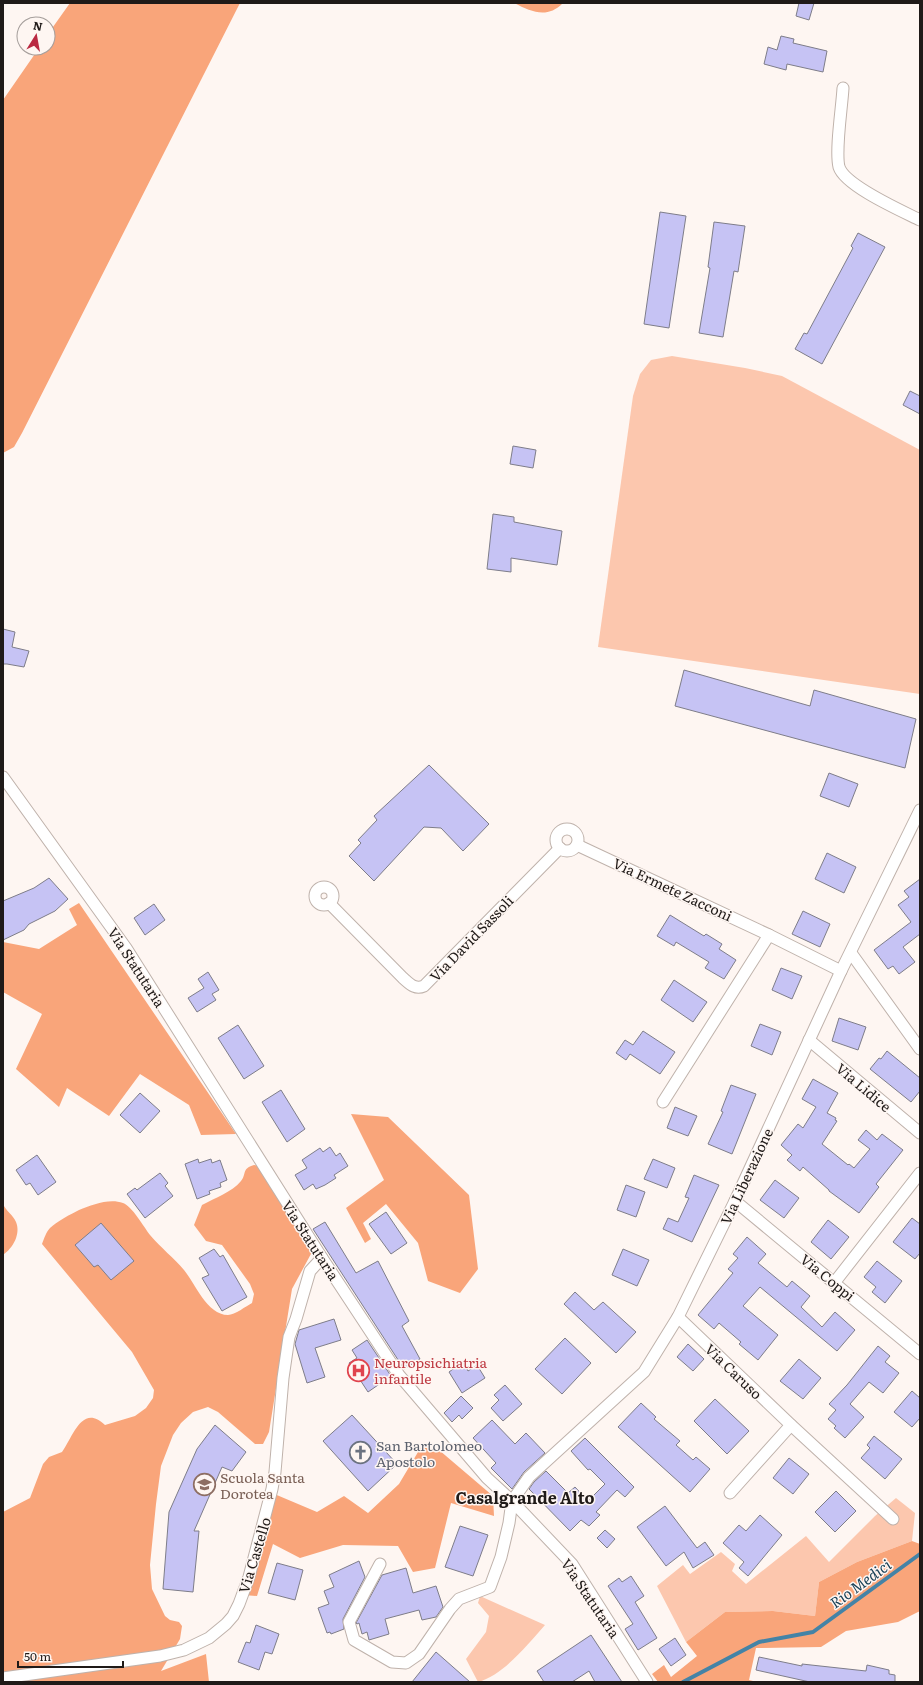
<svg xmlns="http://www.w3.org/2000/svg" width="923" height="1685" viewBox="0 0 923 1685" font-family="Literata,serif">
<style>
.green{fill:#fcc7ae}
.forest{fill:#f9a57a}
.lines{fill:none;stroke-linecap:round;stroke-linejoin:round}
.stream{stroke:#4483a6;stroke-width:4}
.building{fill:#c6c3f4;stroke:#7e7d89}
.minor-casing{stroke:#bfb2ab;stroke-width:13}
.minor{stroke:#fff;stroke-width:11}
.labels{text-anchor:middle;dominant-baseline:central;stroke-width:3;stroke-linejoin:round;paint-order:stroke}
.street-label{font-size:14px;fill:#1f1a18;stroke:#fef6f2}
.health-label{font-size:14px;fill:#be3a42;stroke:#fef6f2;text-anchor:start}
.worship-label{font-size:14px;fill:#5b616d;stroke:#fef6f2;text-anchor:start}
.education-label{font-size:14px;fill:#785e54;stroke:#fef6f2;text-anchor:start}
.water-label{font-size:15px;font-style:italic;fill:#1a4157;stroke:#fef6f2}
.quarter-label{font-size:16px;font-weight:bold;fill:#1f1a18;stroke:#fef6f2}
</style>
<rect width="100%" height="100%" fill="#fef6f2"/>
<g class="green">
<path d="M672,356l73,12 37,8 138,74v244l-322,-47 35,-251 7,-22 11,-14z"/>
<path d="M896,1498l19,15 -3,28 -55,21 -38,20 -4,34 -42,-5 -48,1 -39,30 -29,-56 26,-21 7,9 31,-22 14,12 -3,7 14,13 60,-48 23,26 46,-46z"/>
<path d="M480,1596l65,29c-17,19 -42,51 -67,57l-12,-23 20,-27 3,-16 -11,-13z"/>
</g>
<g class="forest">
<path d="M70,3h170l-218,430 -8,14 -11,6v-353l36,-52h9v-14z"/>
<path d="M514,3h49c-16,16 -31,9 -49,0z"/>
<path d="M79,903l157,231 -35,1 -12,-30 -49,-31 -31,42 -42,-28 -8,19 -43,-38 26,-55 -39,-22v-50l36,7 38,-24 -8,-16z"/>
<path d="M351,1114l37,3 81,78 9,74 -18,24 -32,-12 -10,-38 -32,-39 -23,19 8,16 -6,4 -19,-35 38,-28z"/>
<path d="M254,1165l6,1 52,86 -20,37 -23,143 -6,12h-8l-37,-32 -10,-5 -15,5 -12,11 -8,12 -12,31 -5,38 -6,61 2,24 13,27 5,4 9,2 3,4 -2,13 -19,32 45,-17 3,28h-206v-170l27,-14 13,-34 6,-7 13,-5c11,-15 20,-49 43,-27l30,-9 11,-8 7,-10 1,-8 -22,-38 -90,-108c2,-5 4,-12 8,-16 6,-6 21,-14 29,-18 13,-5 30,-12 44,-7 9,3 21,24 27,32 11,13 24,23 34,35 11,13 23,45 44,45 7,0 18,-9 24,-12l2,-9 -4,-10 -28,-39 -16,-4 -12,-16 8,-20c13,-7 30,-13 39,-24 6,-7 0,-12 13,-16z"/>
<path d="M3,1204c3,7 10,11 13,18 5,12 -3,26 -13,33z"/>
<path d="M421,1447l18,3 54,46 1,20 -43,-13 -16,65 -22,4 -15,-26 -55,-1 -43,13 -27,-14 -16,52 -14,-1 29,-102 45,19 27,-16 24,17 31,-29z"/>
<path d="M912,1541l8,3v67l-22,11 -52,9 -25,16 -65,1 -7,32 8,2h-99l-6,-8 12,-9 7,12 26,-21 -11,-14 39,-30 48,-1 42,5 4,-34 38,-20z"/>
</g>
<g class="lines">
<path class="stream" d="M683,1682l76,-40 54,-10 107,-78"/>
</g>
<g class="building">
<path d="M799,3h15l-5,17 -13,-4z"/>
<path d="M781,36l13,3 -1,4 34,8 -4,21 -36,-8 -1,6 -22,-6 4,-17 9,3z"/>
<path d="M660,212l26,4 -17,112 -25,-4z"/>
<path d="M714,222l31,4 -7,46 -4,-1 -11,66 -24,-4 11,-65 -2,-1z"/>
<path d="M858,233l27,14 -63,117 -27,-15 9,-16 3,1 46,-86 -2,-2z"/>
<path d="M910,391l10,5v18l-17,-9z"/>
<path d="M513,446l23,4 -3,18 -23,-4z"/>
<path d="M493,514l21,3v5l48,9 -5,34 -46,-7v14l-24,-3z"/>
<path d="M3,629l12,3 -3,15 17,4 -5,16 -17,-3h-4z"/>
<path d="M684,670l126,36 4,-16 102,29 -11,49 -230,-62z"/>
<path d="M429,765l60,59 -26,27 -22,-23 -17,-1 -50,54 -25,-25 12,-13 -3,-3 19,-20 -3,-4z"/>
<path d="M829,773l29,11 -9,23 -29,-11z"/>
<path d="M827,853l29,14 -12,26 -29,-14z"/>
<path d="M49,878l19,21 -13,12 -26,13 -5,6 -21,10v-39l31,-13z"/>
<path d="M920,879v55l-17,13 12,15 -16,12 -6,-8 -5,3 -14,-19 37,-28 -13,-17 11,-8 -5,-6z"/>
<path d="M154,904l11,16 -20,15 -11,-17z"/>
<path d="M803,911l27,13 -10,23 -28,-13z"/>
<path d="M670,915l34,21 2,-2 16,10 -3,5 17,11 -12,19 -19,-11 4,-6 -33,-20 -2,4 -17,-10z"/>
<path d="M781,968l21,8 -10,23 -20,-9z"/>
<path d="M208,972l11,18 -7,4 4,6 -19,12 -9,-14 16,-10 -6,-9z"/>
<path d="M674,980l33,22 -14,20 -32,-22z"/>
<path d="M839,1018l27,9 -8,23 -26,-9z"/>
<path d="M760,1024l21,8 -9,23 -21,-9z"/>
<path d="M238,1025l26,41 -20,13 -26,-41z"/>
<path d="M643,1031l32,21 -15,22 -30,-20 -4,6 -10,-7 9,-13 8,5z"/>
<path d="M887,1051l33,27v13l-9,11 -41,-33 9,-11 2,1z"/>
<path d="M813,1079l25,14 -11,20 9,5 -1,2 2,1 -15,23 26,21 1,-1 5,4 16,-19 -12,-9 8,-10 11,10 5,-6 21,16 -27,34 3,3 -20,26 -30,-22v-1l-26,-23 -3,4 -13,-11 5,-5 -11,-10 17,-21 5,4 13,-21 -14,-8z"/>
<path d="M731,1085l25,9 -24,60 -24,-10 15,-32 -2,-1z"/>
<path d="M281,1090l24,39 -18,13 -25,-40z"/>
<path d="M140,1093l20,18 -20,22 -20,-18z"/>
<path d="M675,1107l22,9 -9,20 -21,-8z"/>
<path d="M330,1147l6,9 4,-3 8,13 -14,9 2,3 -11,7 -9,4 -3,-5 -9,6 -9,-15 12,-7 -5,-8 18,-12 3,4z"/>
<path d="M37,1155l19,27 -18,13 -8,-12 -4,2 -10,-15z"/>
<path d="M198,1159l1,4 12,-4 1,4 8,-3 7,20 -7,3 1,4 -12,4 1,3 -13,5 -12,-35z"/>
<path d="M653,1159l22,9 -8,20 -23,-9z"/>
<path d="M160,1173l8,10 -3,3 8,10 -28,22 -18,-24 8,-6 2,2z"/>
<path d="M694,1175l25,10 -27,57 -29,-13 5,-11 10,4 11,-24 -4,-1z"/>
<path d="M775,1180l24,18 -15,20 -24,-18z"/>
<path d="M626,1185l19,7 -9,25 -19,-7z"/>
<path d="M386,1212l21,31 -16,11 -22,-30z"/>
<path d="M912,1218l8,6v29l-5,6 -22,-17z"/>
<path d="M828,1220l21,17 -18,22 -20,-17z"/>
<path d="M325,1222l31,51 22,-12 31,60 -7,5 18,33 -16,10 -91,-140z"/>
<path d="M101,1223l33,38 -23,19 -13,-15 -4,2 -19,-22z"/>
<path d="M747,1237l19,17 -8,9 29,24 5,-6 18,15 -9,11 21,20 13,-15 20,18 -18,21 -77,-64 -17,19 35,29 -20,25 -19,-16 2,-2 -22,-19 -5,6 -16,-14 35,-42 -5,-4 10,-11 -5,-4z"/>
<path d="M214,1249l6,8 3,-2 24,42 -25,14 -20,-33 7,-3 -10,-17z"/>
<path d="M623,1249l26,11 -12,26 -25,-11z"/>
<path d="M877,1261l25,20 -17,22 -13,-11 4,-5 -12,-10z"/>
<path d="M575,1292l19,18 9,-8 33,30 -20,21 -52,-49z"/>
<path d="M334,1319l7,21 -26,8 10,29 -18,6 -12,-39 4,-14z"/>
<path d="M565,1338l26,25 -29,31 -27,-25z"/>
<path d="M367,1340l24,36 -23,16 -19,-29 8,-5 -5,-8z"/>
<path d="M688,1344l16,15 -11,12 -16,-14z"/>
<path d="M878,1346l12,10 -5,6 14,11 -16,20 -14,-11 -19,22 14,13 -19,21 -11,-10 2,-2 -8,-7 8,-9 -7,-6 18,-19z"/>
<path d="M799,1359l22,19 -18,21 -23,-18z"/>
<path d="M463,1362l5,9 9,-6 8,13 -23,15 -13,-21z"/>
<path d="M505,1385l17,19 -19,17 -12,-13 8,-8 -5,-5z"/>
<path d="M912,1391l8,7v20l-8,9 -18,-15z"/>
<path d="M461,1396l12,12 -11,11 -3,-4 -7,7 -8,-9z"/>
<path d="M715,1399l34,32 -22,23 -33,-33z"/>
<path d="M641,1403l15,14 -2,2 26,22 -4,4 17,15 3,-3 14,12 -20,23 -72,-65z"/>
<path d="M352,1415l45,49 -29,27 -45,-50z"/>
<path d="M492,1420l23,24 11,-11 19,20 -21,19 -12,17 -21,-21 5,-5 -23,-25z"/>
<path d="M215,1425l31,27 -14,19 -10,-4 -28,64h5l-6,61 -30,-3 6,-77 28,-63z"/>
<path d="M874,1436l28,23 -17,20 -24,-21 9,-10 -3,-3z"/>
<path d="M585,1438l49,49 -9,10 -8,-7 -21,22 4,3 -11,11 -8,-6 -11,11 -41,-42 5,-7 12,-11 22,22 7,-6 13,14 17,-17 -15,-15 -2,1 -17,-19z"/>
<path d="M789,1458l20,16 -16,20 -20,-16z"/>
<path d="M836,1491l20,20 -21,21 -20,-20z"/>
<path d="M665,1506l32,42 8,-6 9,13 -21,13 -9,-16 -18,14 -29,-39z"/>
<path d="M760,1515l22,20 -34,41 -9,-8 5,-6 -21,-19 16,-18 7,6z"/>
<path d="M460,1526l28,9 -15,41 -28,-9z"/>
<path d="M605,1530l10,9 -8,9 -10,-10z"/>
<path d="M359,1561l6,16 -22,42 1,10 -13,5 -1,-2 -3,1 -9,-25 11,-4 -5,-13 10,-4 -5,-12z"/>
<path d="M277,1563l26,7 -8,30 -27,-7z"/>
<path d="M406,1568l7,25 23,-7 7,21 -7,10 -14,3 -3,-10 -34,9 4,15 -20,6 -2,-8 -5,2 -3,-11 -2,1 -1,-1 26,-48z"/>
<path d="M631,1576l13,20 -9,6 22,36 -19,12 -13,-21 8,-5 -25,-38 11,-8 3,4z"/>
<path d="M256,1625l23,9 -7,20 -7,-2 -6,18 -21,-8 8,-20 4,1z"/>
<path d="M591,1635l31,47h-27l-6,-11 -17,11h-28l-7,-11z"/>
<path d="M675,1638l11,17 -15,11 -12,-17z"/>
<path d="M436,1652l34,30h-58z"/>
<path d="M759,1657l43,9v-2l64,7 1,-6 22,5v4l6,1v7h-85l-54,-12z"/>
</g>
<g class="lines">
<defs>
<g id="minor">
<path d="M843,88c-1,19 -8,62 -4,79 6,19 63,44 81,53"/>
<path d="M3,777l123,171 196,310 77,117 88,103 25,23 60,63 75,118"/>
<circle cx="567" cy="840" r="11"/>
<path d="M577,845l192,90 72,36"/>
<circle cx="324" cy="896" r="9"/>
<path d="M329,903l74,75c7,6 12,12 21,8l136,-138"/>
<path d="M851,953l69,96"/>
<path d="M809,1040l111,93"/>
<path d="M663,1102l106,-167"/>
<path d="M735,1201l185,153"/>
<path d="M834,1283l86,-110"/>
<path d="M678,1317l113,108 102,94"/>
<path d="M730,1493l61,-68"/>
<path d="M380,1564l-31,58 5,18 38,22 14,1 13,-9 31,-45 9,-10 31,-12 11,-30 8,-34 3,-22 17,-24 115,-105 34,-55 57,-116 106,-230 79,-161"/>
<path d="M3,1678l157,-22 24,-6 25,-12 17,-14 7,-8 6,-12 10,-27 23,-88 3,-17 8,-94 6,-41 7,-18 14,-48 12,-13"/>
</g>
</defs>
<use href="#minor" class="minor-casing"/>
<use href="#minor" class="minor"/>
</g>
<defs>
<symbol id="hospital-ring" viewBox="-11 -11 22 22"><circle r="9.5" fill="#fef6f2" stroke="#e0444e" stroke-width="1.5"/><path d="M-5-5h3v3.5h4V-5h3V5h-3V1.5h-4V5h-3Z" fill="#e0444e"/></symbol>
<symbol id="church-ring" viewBox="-11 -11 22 22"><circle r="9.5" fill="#fef6f2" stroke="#6b7280" stroke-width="1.5"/><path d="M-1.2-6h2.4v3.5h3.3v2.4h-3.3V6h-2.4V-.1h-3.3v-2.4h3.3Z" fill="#6b7280"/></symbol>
<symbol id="school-ring" viewBox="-11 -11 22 22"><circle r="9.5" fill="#fef6f2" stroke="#8d6e63" stroke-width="1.5"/><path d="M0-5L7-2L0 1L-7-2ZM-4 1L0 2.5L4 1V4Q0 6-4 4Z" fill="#8d6e63"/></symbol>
</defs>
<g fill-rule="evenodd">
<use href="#hospital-ring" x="346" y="1358" width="25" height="25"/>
<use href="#church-ring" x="348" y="1440" width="25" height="25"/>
<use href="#school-ring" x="192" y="1472" width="25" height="25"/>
</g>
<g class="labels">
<g class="street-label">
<text transform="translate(673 889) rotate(25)">Via Ermete Zacconi</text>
<text transform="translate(471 938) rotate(-46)">Via David Sassoli</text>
<text transform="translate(137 967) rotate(57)">Via Statutaria</text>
<text transform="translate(864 1087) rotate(40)">Via Lidice</text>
<text transform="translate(746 1176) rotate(-65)">Via Liberazione</text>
<text transform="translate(311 1240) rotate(57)">Via Statutaria</text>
<text transform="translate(828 1277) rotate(39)">Via Coppi</text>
<text transform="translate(734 1371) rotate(44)">Via Caruso</text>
<text transform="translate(254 1555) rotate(-73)">Via Castello</text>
<text transform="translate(591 1598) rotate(56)">Via Statutaria</text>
</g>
<g class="health-label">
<text x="374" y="1362">Neuropsichiatria<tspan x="374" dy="16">infantile</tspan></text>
</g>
<g class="worship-label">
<text x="376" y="1445">San Bartolomeo<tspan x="376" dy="16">Apostolo</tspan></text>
</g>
<g class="education-label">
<text x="220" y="1477">Scuola Santa<tspan x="220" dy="16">Dorotea</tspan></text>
</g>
<g class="water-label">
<text transform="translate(860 1583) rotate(-36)">Rio Medici</text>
</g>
<g class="quarter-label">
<text x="525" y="1497">Casalgrande Alto</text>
</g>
</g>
<rect width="923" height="1685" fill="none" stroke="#1f1a18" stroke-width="8"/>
<g transform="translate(36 36) rotate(11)"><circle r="19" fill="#fef6f2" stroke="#a59e9b"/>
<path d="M0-3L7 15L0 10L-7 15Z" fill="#ba2942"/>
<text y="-6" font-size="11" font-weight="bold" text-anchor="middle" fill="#1f1a18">N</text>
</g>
<path d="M18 1661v6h105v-6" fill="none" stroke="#1f1a18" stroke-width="2"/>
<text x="24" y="1661" font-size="12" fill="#1f1a18" stroke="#fef6f2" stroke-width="3" paint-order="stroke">50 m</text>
</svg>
